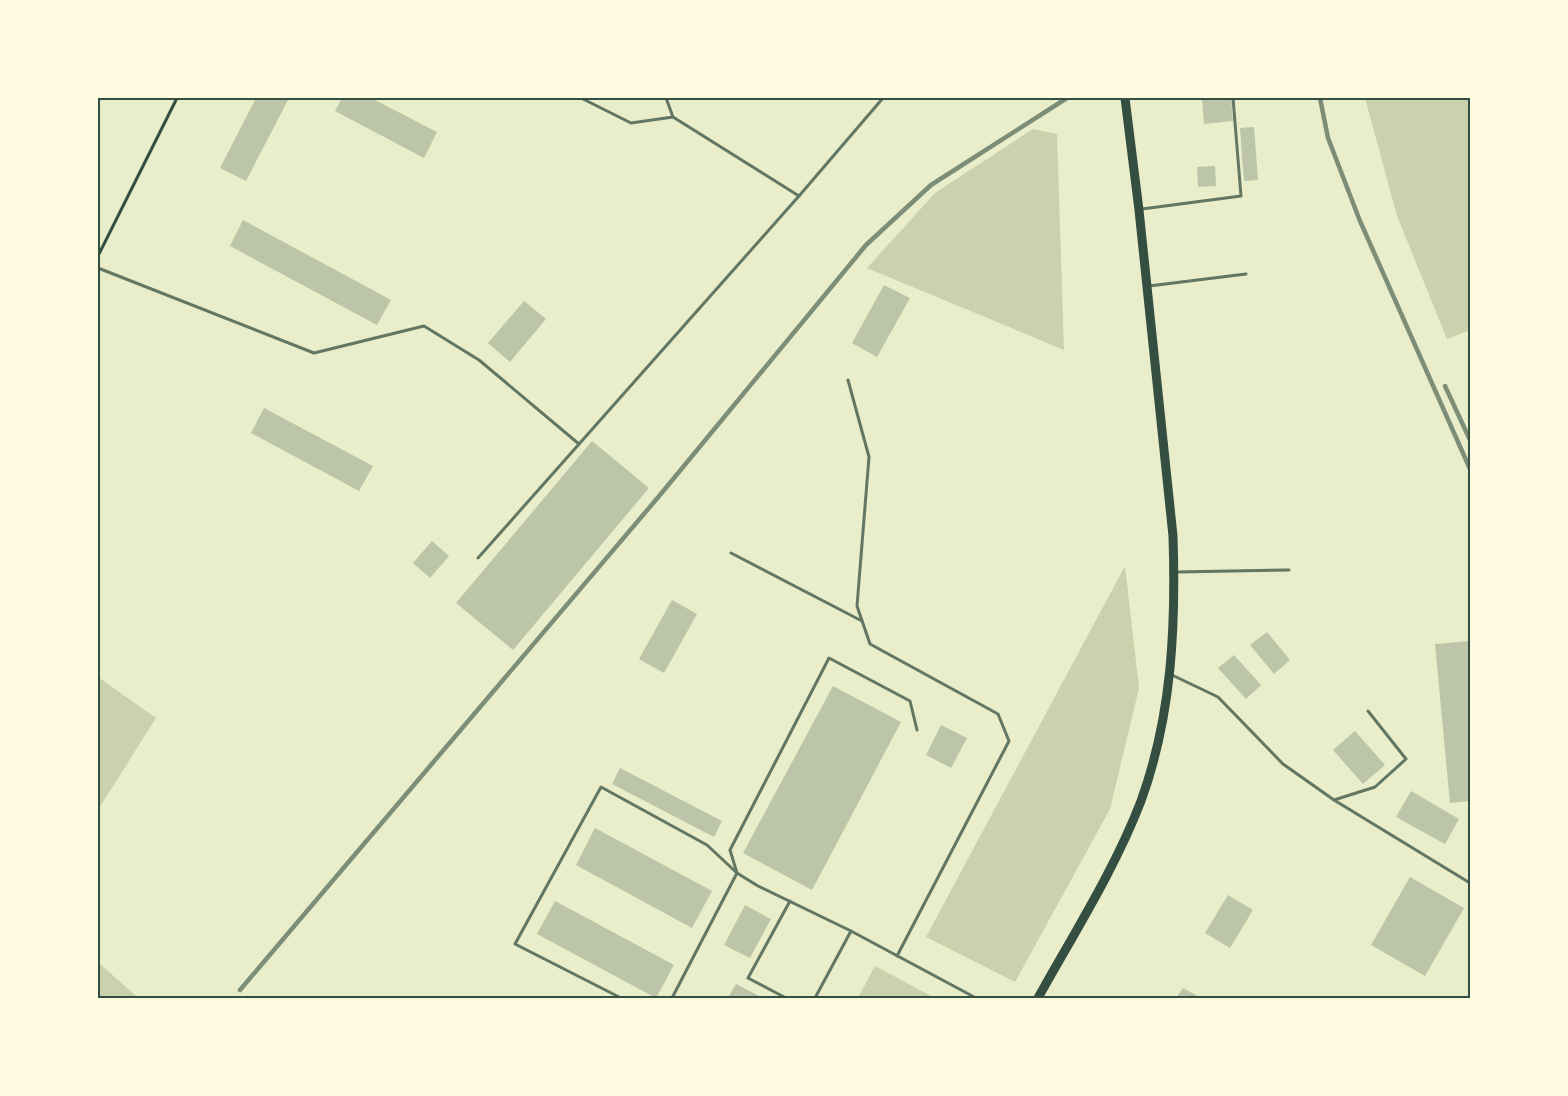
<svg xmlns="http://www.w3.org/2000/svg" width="1568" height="1096" viewBox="0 0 1568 1096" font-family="Helvetica,sans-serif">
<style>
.green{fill:#cad2ad}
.building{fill:#bcc5a7}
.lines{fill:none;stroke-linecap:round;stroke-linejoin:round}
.path{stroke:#344e41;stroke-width:3}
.service{stroke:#617663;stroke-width:3}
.primary{stroke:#344e41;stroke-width:9}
.rail{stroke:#7c8e77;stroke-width:4.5}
.neatline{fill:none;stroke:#344e41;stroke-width:2}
</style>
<rect width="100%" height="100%" fill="#e9edc9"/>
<g class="green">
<path d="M1365,98h105v232l-23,9 -50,-123z"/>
<path d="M1033,129l24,5 7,216 -197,-82 68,-75z"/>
<path d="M1125,566l14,122 -29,121 -95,173 -89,-45z"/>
<path d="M98,677l58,41 -58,92z"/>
<path d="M98,962l40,36h-40z"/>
<path d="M875,966l60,32h-77z"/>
</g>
<g class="building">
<path d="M256,98h33l-43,83 -26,-13z"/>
<path d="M342,98h29l66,34 -13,26 -89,-47z"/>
<path d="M1202,98h29l2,23 -29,3z"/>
<path d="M1254,127l4,53 -14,1 -4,-53z"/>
<path d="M1215,166l1,20 -18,1 -1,-20z"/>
<path d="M243,220l148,80 -14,25 -147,-79z"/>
<path d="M884,285l26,13 -33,59 -25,-14z"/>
<path d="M524,301l22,18 -36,43 -22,-19z"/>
<path d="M264,408l109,58 -14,25 -108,-58z"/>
<path d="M592,441l57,47 -136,162 -57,-47z"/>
<path d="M432,541l17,15 -19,22 -17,-15z"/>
<path d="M672,600l25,14 -33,59 -25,-14z"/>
<path d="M1267,632l23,28 -16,14 -24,-29z"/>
<path d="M1470,641v160l-20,2 -15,-159z"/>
<path d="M1234,655l27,30 -15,14 -28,-31z"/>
<path d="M833,686l68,36 -89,168 -69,-37z"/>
<path d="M941,725l26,13 -16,30 -25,-13z"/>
<path d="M1355,731l30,34 -22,19 -30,-34z"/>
<path d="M620,768l102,53 -8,16 -102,-53z"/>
<path d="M1411,791l48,28 -14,25 -49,-27z"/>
<path d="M595,828l117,63 -20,37 -116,-63z"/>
<path d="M1410,877l54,31 -39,68 -54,-31z"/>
<path d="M1228,895l25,15 -23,38 -25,-15z"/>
<path d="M555,901l119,64 -18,33 -119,-64z"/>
<path d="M745,905l26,14 -21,39 -26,-13z"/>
<path d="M736,984l27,14h-35z"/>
<path d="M1183,988l18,10h-25z"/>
</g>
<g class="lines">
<path class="path" d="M98,256l79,-158"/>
<g class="service">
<path d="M581,98l50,25 42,-6"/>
<path d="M666,98l7,19 126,79"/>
<path d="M1142,209l99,-13 -8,-98"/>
<path d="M98,268l216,85 110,-27 55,34 100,84"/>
<path d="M1149,286l97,-12"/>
<path d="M848,380l21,77 -12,149 13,38 128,70 11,27 -112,215"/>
<path d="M731,553l131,68"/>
<path d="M478,558l321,-362 84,-98"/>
<path d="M1177,572l112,-2"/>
<path d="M1172,675l46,22 65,67 51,36 136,83"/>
<path d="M1334,800l41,-13 31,-28 -38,-48"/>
<path d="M621,998l-106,-54 86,-157 106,58 30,28 21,13 93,45 125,67"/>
<path d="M672,998l65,-125 -7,-23 99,-192 81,43 7,29"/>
<path d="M786,998l-38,-20 42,-77"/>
<path d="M815,998l36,-67"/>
</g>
<path class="primary" d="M1038,998c35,-63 77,-129 103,-197 31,-85 35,-175 32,-265l-34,-326 -14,-112"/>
<g class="rail">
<path d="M1320,98l8,40 32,83 110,248"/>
<path d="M1445,386l25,54"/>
<path d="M240,990l420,-495 206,-250 65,-60 136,-87"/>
</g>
</g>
<rect width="1568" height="1096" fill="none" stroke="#fefae0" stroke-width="198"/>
<rect x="99" y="99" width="1370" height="898" class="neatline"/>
</svg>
